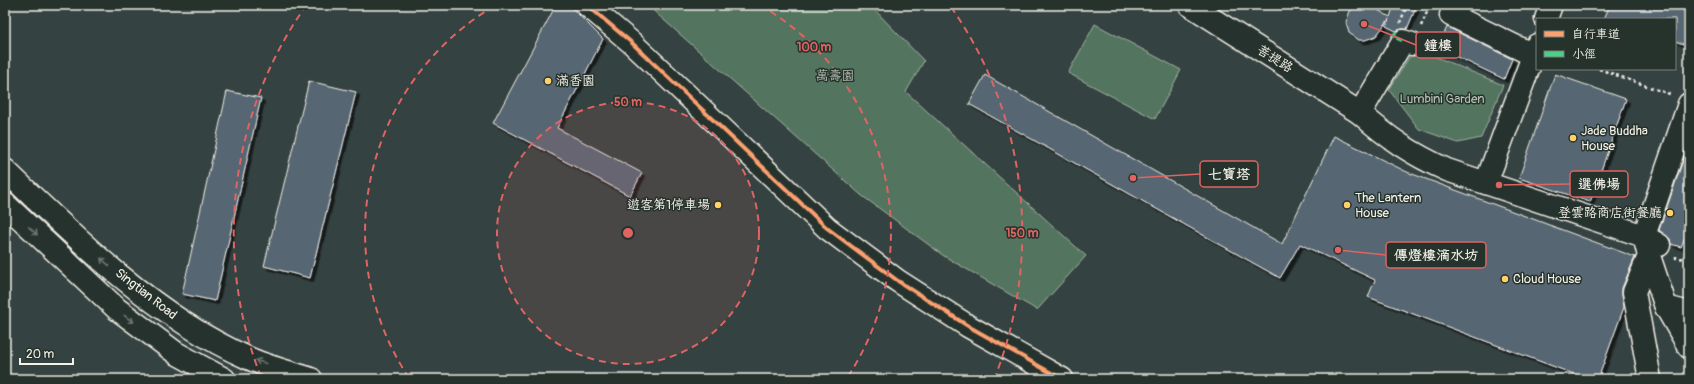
<svg xmlns="http://www.w3.org/2000/svg" width="1694" height="384" viewBox="0 0 1694 384" font-family="Pangolin,'LXGW WenKai TC',sans-serif">
<style>
.green{fill:#53745e;stroke:#a4b2a3}
.building{fill:#576673;stroke:#f4f1e8;filter:url(#shadow)}
.lines{fill:none;stroke-linecap:round;stroke-linejoin:round}
.minor-casing{stroke:#f4f1e8;stroke-width:25}
.major-casing{stroke:#f4f1e8;stroke-width:25}
.path{stroke:#f4f1e8;stroke-width:2.5;stroke-dasharray:3 3;stroke-linecap:butt}
.minor{stroke:#26332d;stroke-width:22}
.major{stroke:#26332d;stroke-width:22}
.quiet{stroke:#4dcf88;stroke-width:3;stroke-dasharray:6 3;stroke-linecap:butt}
.cycleway-casing{stroke:#26332d;stroke-width:6}
.cycleway{stroke:#fca06f;stroke-width:4}
.oneway{stroke:#6e766e}
.ring{fill:none;stroke:#df6462;stroke-width:2;stroke-dasharray:7 5}
.poi-dot{fill:#ffd166;stroke:#26332d;stroke-width:1.5}
.labels{text-anchor:middle;dominant-baseline:central;stroke-width:3;stroke-linejoin:round;paint-order:stroke}
.street-label{font-size:13px;fill:#f4f1e8;stroke:#26332d}
.park-label{font-size:13px;fill:#b4bfb1;stroke:#26332d}
.poi-label{font-size:13px;fill:#f4f1e8;stroke:#26332d;text-anchor:start}
.centre{fill:#df6462;stroke:#26332d;stroke-width:2}
.ring-label{font-size:12px;text-anchor:middle;font-weight:bold;fill:#df6462;stroke:#26332d;stroke-width:3;stroke-linejoin:round;paint-order:stroke}
.leader{fill:none;stroke:#df6462;stroke-width:1.5}
.callout-dot{fill:#df6462;stroke:#26332d;stroke-width:1.5}
.callout{fill:#26332d;stroke:#df6462;stroke-width:1.5}
.callout-label{font-size:14px;text-anchor:middle;font-weight:bold;fill:#f4f1e8}
</style>
<defs>
<filter id="shadow"><feDropShadow dx="3.5" dy="3.5" stdDeviation="0" flood-color="#0009"/></filter>
</defs>
<rect width="100%" height="100%" fill="#354242"/>
<filter id="ink" filterUnits="userSpaceOnUse"><feTurbulence type="fractalNoise" baseFrequency=".025" numOctaves="2"/><feDisplacementMap in="SourceGraphic" scale="8" xChannelSelector="R" yChannelSelector="G"/><feConvolveMatrix kernelMatrix="1 2 1 2 8 2 1 2 1" color-interpolation-filters="sRGB"/></filter>
<g filter="url(#ink)">
<g class="green">
<path d="M647,5h223l54,56 -18,31 180,164 -49,54 -93,-54 -83,-61z"/>
<path d="M1095,24l86,46 -26,49 -87,-46z"/>
<path d="M1415,48l88,37 -22,53 -23,5 -39,-14 -30,-39z"/>
</g>
<g class="building">
<path d="M556,5h13l34,34 -46,89 85,45 -12,23 -137,-73z"/>
<path d="M1358,5l13,1 19,11 4,-12h23l-10,24h-5l-6,2 -10,-5 3,-7 -13,17 -11,4h-6l-10,-7 -3,-11 4,-11z"/>
<path d="M1610,5h79v41l-14,-5v-22h-71z"/>
<path d="M1447,27l65,32 -8,20 -66,-31z"/>
<path d="M1555,74l71,25 -36,103 -71,-24z"/>
<path d="M985,75l297,169 52,-108 73,36 228,85 -13,31v6l2,13 -26,72h-11l-219,-82 7,-17 -75,-36 -20,34 -311,-174z"/>
<path d="M309,81l47,11 -46,186 -46,-12z"/>
<path d="M227,91l34,7 -46,203 -33,-7z"/>
<path d="M1688,146l1,81 -8,20 -10,-3 -1,-5 -11,-9z"/>
</g>
<g class="lines">
<defs>
<g id="minor">
<path d="M587,5l45,38 195,185 71,53 70,45 94,53"/>
<path d="M1190,5l170,108c29,26 52,41 87,57l197,66 15,9"/>
<path d="M1451,15l82,40"/>
<path d="M1546,19l5,-14"/>
<path d="M1360,113l43,-72 9,3"/>
<path d="M1486,183l51,-138"/>
<path d="M1649,256l17,51 23,6"/>
<path d="M1666,307l23,40"/>
<path d="M1650,379l-16,-87 15,-36 -5,-20 45,-132"/>
</g>
<g id="major">
<path d="M5,170c71,69 152,148 243,188 20,9 42,14 63,21"/>
<path d="M5,204l112,105 59,44 48,26"/>
</g>
</defs>
<use href="#minor" class="minor-casing"/>
<use href="#major" class="major-casing"/>
<g class="path">
<path d="M1400,23l7,-18"/>
<path d="M1421,26l9,-21"/>
<path d="M1599,69l73,26"/>
<path d="M1676,256v2l13,1"/>
</g>
<use href="#minor" class="minor"/>
<use href="#major" class="major"/>
<path class="quiet" d="M1396,31l-2,6 9,4"/>
<defs>
<path id="cycleway" d="M587,5l45,38 195,185 71,53 70,45 94,53"/>
</defs>
<use href="#cycleway" class="cycleway-casing"/>
<use href="#cycleway" class="cycleway"/>
</g>
<defs><path id="oneway-shaft" d="M-6 0H5M1.5-3L5.5 0L1.5 3" fill="none" stroke-width="1.6" stroke-linecap="round" stroke-linejoin="round"/></defs>
<g class="oneway">
<use href="#oneway-shaft" transform="translate(33 231) rotate(43)"/>
<use href="#oneway-shaft" transform="translate(105 262) rotate(-139)"/>
<use href="#oneway-shaft" transform="translate(129 319) rotate(37)"/>
<use href="#oneway-shaft" transform="translate(261 362) rotate(-162)"/>
</g>
</g>
<circle cx="628" cy="233" r="131" fill="#df6462" fill-opacity=".12"/>
<g class="ring">
<circle cx="628" cy="233" r="131"/>
<path d="M409 378A263 263 0 0 1 496 5M760 5A263 263 0 0 1 847 378"/>
<path d="M261 377A394 394 0 0 1 305 7M951 7A394 394 0 0 1 995 377"/>
</g>
<g class="poi-dot">
<circle cx="548" cy="81" r="4"/>
<circle cx="1573" cy="138" r="4"/>
<circle cx="718" cy="205" r="4"/>
<circle cx="1347" cy="205" r="4"/>
<circle cx="1670" cy="213" r="4"/>
<circle cx="1505" cy="279" r="4"/>
</g>
<g class="labels">
<g class="street-label">
<text transform="translate(1275 59) rotate(32)">菩提路</text>
<text transform="translate(146 294) rotate(38)">Singtian Road</text>
</g>
<g class="park-label">
<text x="835" y="76">萬壽園</text>
<text x="1442" y="99">Lumbini Garden</text>
</g>
<g class="poi-label">
<text x="556" y="81">滿香園</text>
<text x="1581" y="131">Jade Buddha<tspan x="1581" dy="15">House</tspan></text>
<text x="1355" y="198">The Lantern<tspan x="1355" dy="15">House</tspan></text>
<text x="710" y="205" text-anchor="end">遊客第1停車場</text>
<text x="1662" y="213" text-anchor="end">登雲路商店街餐廳</text>
<text x="1513" y="279">Cloud House</text>
</g>
</g>
<circle cx="628" cy="233" r="6" class="centre"/>
<g class="ring-label">
<text x="814" y="51">100 m</text>
<text x="628" y="106">50 m</text>
<text x="1022" y="237">150 m</text>
</g>
<path class="leader" d="M1364 24L1416 45M1133 178L1200 174M1499 185L1570 184M1338 250L1386 255"/>
<g class="callout-dot">
<circle cx="1364" cy="24" r="4"/>
<circle cx="1133" cy="178" r="4"/>
<circle cx="1499" cy="185" r="4"/>
<circle cx="1338" cy="250" r="4"/>
</g>
<g class="callout">
<rect x="1416" y="32" width="44" height="26" rx="4"/>
<rect x="1200" y="161" width="58" height="26" rx="4"/>
<rect x="1570" y="171" width="58" height="26" rx="4"/>
<rect x="1386" y="242" width="100" height="26" rx="4"/>
</g>
<g class="callout-label">
<text x="1438" y="50">鐘樓</text>
<text x="1229" y="179">七寶塔</text>
<text x="1599" y="189">選佛場</text>
<text x="1436" y="260">傳燈樓滴水坊</text>
</g>
<rect width="1694" height="384" fill="none" stroke="#26332d" stroke-width="20"/>
<rect x="10" y="10" width="1674" height="364" fill="none" stroke="#f4f1e8" stroke-width="1.5" filter="url(#ink)"/>
<rect x="1536" y="18" width="140" height="52" fill="#26332d" stroke="#787f78"/>
<rect x="1544" y="31" width="20" height="6" fill="#fca06f" stroke="#787f78"/>
<text x="1572" y="38" font-size="12" fill="#f4f1e8">自行車道</text>
<rect x="1544" y="51" width="20" height="6" fill="#4dcf88" stroke="#787f78"/>
<text x="1572" y="58" font-size="12" fill="#f4f1e8">小徑</text>
<path d="M20 358v6h53v-6" fill="none" stroke="#f4f1e8" stroke-width="2"/>
<text x="26" y="358" font-size="12" fill="#f4f1e8" stroke="#26332d" stroke-width="3" paint-order="stroke">20 m</text>
</svg>
